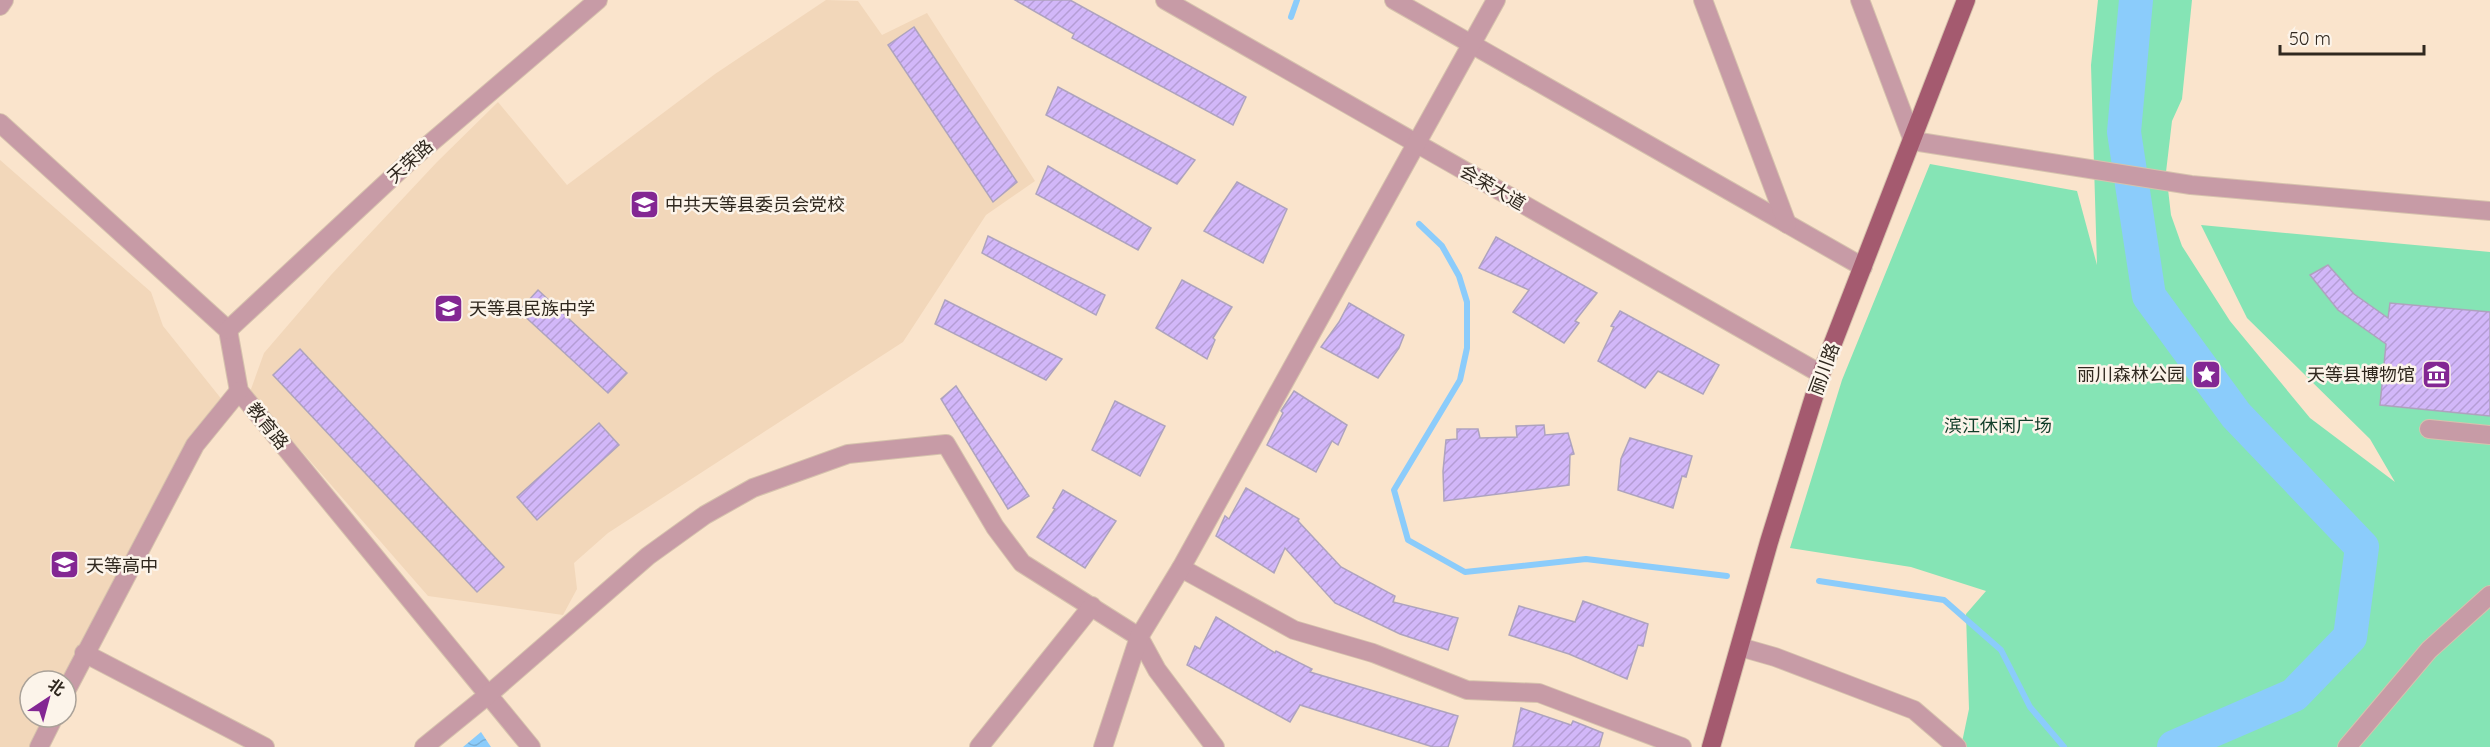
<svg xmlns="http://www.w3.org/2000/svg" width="2490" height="747" viewBox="0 0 2490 747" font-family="Quicksand,'Noto Sans SC',sans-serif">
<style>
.built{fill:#f2d7ba}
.park{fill:#85e4b5}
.water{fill:url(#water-waves)}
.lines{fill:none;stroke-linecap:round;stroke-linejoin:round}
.stream{stroke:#8bccfb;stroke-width:6}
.river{stroke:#8bccfb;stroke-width:34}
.building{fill:url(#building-hatch);stroke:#aea3be;stroke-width:1.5}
.minor-casing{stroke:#d6c2ad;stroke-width:20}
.major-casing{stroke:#d6c2ad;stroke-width:20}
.minor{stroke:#c79ba6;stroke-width:18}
.major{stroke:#a45a6f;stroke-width:18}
.labels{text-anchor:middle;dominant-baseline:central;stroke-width:5;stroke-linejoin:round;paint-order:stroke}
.street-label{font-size:18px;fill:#30281f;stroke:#fcf4ea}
.poi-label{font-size:18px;fill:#30281f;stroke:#fcf4ea;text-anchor:start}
.park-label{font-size:18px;fill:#113d29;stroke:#fcf4ea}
</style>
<defs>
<pattern id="water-waves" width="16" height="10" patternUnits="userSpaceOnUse" patternTransform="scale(1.5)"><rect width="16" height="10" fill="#8bccfb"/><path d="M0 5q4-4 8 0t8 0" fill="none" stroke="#78afd7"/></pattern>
<pattern id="building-hatch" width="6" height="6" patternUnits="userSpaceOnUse" patternTransform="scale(1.5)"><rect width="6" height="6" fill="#d2b7f9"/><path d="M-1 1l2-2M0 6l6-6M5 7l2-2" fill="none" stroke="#b59dd5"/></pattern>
</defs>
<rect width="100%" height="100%" fill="#fae4cc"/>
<g class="built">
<path d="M826,0l32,1 24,34 45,-22 108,168 -49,34 -83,127 -295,191 -34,30 3,26 -14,26 -135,-19 -178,-204 14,-39 67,-78 106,-113 61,-60 69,83 148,-111z"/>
<path d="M0,160l151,132 12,34 60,75 -157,280h-36v36h23l-15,30h-38z"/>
</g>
<path class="park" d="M2098,0h94l-10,99 -10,22 -6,51 5,43 11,31 48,75 80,97 85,64 -25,-43 -123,-121 -46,-93 289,27v495h-529l8,-38 -3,-95 20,-23 -75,-24 -121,-19 52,-168 88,-216 147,27 20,74 -6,-200z"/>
<path class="water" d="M481,732l10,15h-28z"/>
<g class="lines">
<g class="stream">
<path d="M1291,17l6,-17"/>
<path d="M1419,224l23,22 17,30 8,26v46l-7,32 -66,110 14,50 57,32 121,-13 141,17"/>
<path d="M1819,581l125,19 57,50 29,57 34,40"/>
</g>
<path class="river" d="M2136,0l-12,132 25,164 87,119 126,132 -12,90 -56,58 -120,52"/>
</g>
<g class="building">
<path d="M1015,0h55l176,97 -13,28 -161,-87 2,-4z"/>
<path d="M914,27l103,155 -24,20 -105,-157z"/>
<path d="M1058,87l137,73 -18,24 -131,-69z"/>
<path d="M1048,166l103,62 -13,22 -102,-56z"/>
<path d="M1237,182l50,27 -24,54 -59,-32z"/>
<path d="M988,236l117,59 -9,20 -114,-62z"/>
<path d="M1496,237l101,56 -22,28 4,2 -15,20 -51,-31 16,-22 -50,-22z"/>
<path d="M2328,265l26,29 34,24 2,-15 100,9v104l-110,-11 6,-61 -48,-34 -28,-35z"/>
<path d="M1182,280l50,27 -19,31 2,2 -8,19 -51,-31z"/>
<path d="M538,290l89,83 -19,20 -89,-82z"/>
<path d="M945,300l117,59 -16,21 -111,-56z"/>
<path d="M1349,303l55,32 -5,13 -21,30 -57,-31 18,-25z"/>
<path d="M1620,311l99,54 -16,29 -45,-23 -13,17 -47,-27 16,-34 -3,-1z"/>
<path d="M300,349l204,218 -27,25 -204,-217z"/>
<path d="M956,386l73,110 -21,13 -67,-110z"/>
<path d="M1294,391l53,34 -9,20 -6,-4 -16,31 -49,-27 16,-32 -2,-2z"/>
<path d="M1115,401l50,25 -25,50 -48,-26z"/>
<path d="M599,423l20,22 -82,75 -20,-23z"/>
<path d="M1544,425l1,10 23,-2 6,21 -4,1 -1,30 -125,16 -1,-30 3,-31 11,-1v-10h21l2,9 37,-1 -1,-11z"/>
<path d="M1630,438l62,18 -6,21 -4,-1 -9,32 -55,-18 3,-31z"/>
<path d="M1246,488l53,31 -1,2 43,46 54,29 -2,6 65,16 -10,32 -48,-16 -65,-31 -50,-55 -11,25 -58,-37 9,-20 4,3z"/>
<path d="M1063,490l53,31 -31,47 -48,-31 18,-28 -2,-1z"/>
<path d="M1583,601l65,23 -5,22 -5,-1 -11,34 -58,-25 -60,-19 10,-29 56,16z"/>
<path d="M1216,617l59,36 1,-2 36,18 -2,3 148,44 -10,31h-15l-133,-42 -10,17 -103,-57 8,-19 5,3z"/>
<path d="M1521,708l50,17 2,-4 30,12 -4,14h-86z"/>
</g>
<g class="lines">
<defs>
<g id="minor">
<path d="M1165,0l656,374"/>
<path d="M1394,0l469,267"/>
<path d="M1703,0l84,224"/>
<path d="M1860,0l53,141 278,44 299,26"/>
<path d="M0,6l4,-6"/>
<path d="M0,123l228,207 11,61 292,356"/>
<path d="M228,330l185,-172 185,-158"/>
<path d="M2429,429l61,6"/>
<path d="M1181,568l113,62 79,23 94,37 72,3 143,54"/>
<path d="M1740,647l35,10 139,53 43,37"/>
<path d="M84,653l181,94"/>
<path d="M66,691l129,-246 44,-54"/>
<path d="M39,747l15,-30"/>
<path d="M424,747l64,-52 160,-139 57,-41 48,-27 95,-34 98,-10 49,83 27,36 117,74 18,33 58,77"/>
<path d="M979,747l113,-141"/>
<path d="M1103,747l36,-110 42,-69 315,-568"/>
<path d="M2347,747l82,-97 61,-55"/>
</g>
<path id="major" d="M1711,747l58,-205 52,-168 145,-374"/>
</defs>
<use href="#minor" class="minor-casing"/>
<use href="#major" class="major-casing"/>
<use href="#minor" class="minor"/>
<use href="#major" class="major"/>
</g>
<defs>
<symbol id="school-square" viewBox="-11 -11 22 22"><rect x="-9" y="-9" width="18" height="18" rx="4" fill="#832793" stroke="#fcf4ea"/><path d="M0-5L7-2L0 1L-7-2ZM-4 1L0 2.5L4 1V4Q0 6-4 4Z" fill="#fff"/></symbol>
<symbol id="sight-square" viewBox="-11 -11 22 22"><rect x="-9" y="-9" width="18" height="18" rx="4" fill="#832793" stroke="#fcf4ea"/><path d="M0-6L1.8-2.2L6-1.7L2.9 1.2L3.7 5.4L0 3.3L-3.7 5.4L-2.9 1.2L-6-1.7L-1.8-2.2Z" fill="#fff"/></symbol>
<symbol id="museum-square" viewBox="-11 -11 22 22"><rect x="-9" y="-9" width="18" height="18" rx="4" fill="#832793" stroke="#fcf4ea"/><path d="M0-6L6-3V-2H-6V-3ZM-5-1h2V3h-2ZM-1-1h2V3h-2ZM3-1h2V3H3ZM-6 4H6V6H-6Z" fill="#fff"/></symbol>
</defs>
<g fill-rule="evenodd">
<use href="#school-square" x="628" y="188" width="33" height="33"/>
<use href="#school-square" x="432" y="292" width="33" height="33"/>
<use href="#sight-square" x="2190" y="358" width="33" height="33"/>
<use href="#museum-square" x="2420" y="358" width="33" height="33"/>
<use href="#school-square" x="48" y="548" width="33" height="33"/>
</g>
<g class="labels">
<g class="street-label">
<text transform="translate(410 161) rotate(-42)">天荣路</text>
<text transform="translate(1493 187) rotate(30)">会荣大道</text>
<text transform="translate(1824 369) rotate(-70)">丽川路</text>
<text transform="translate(268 426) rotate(51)">教育路</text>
</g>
<g class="poi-label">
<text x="665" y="204">中共天等县委员会党校</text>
<text x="469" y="308">天等县民族中学</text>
<text x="2185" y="374" text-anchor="end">丽川森林公园</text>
<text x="2415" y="374" text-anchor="end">天等县博物馆</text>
<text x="86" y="565">天等高中</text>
</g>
<g class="park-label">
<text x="1998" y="425">滨江休闲广场</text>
</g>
</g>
<g transform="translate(48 699) rotate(36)"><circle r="28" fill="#fcf4ea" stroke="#aaa299" stroke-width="1.5"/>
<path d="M0-4.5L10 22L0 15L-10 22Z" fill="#832793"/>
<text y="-9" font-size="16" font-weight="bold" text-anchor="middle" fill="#30281f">北</text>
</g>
<path d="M2280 45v9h144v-9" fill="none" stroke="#30281f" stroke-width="3"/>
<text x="2289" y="45" font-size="18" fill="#30281f" stroke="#fcf4ea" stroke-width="4.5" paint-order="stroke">50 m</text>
</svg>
